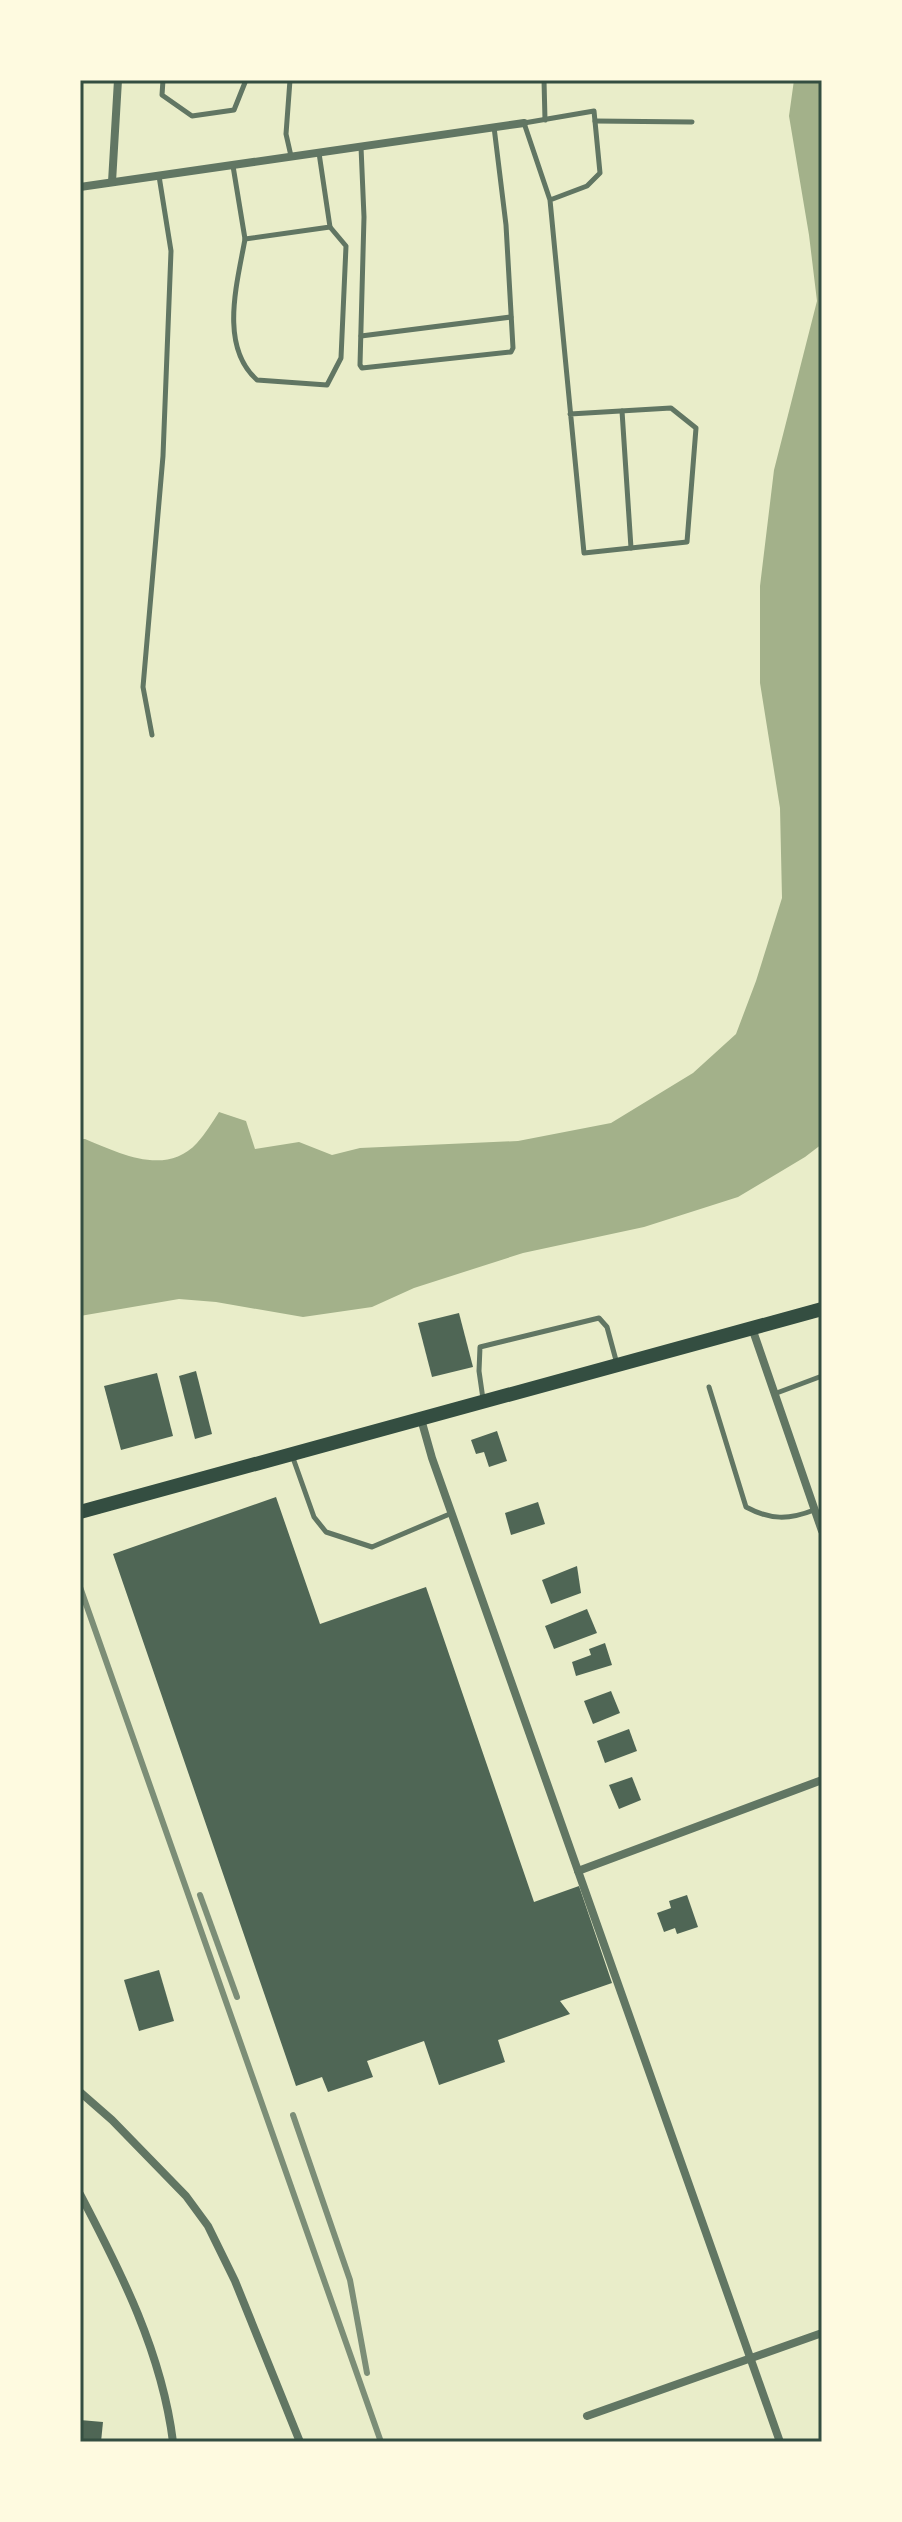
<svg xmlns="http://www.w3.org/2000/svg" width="902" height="2522" viewBox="0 0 902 2522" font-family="'Noto Serif',serif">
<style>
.water{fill:#a3b18a}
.building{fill:#4f6655}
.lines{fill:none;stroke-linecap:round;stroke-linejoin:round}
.service{stroke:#617663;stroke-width:5}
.minor{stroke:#617663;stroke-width:8}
.secondary{stroke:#344e41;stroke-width:14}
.rail{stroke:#7c8e77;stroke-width:6}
.neatline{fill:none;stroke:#344e41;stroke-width:3}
</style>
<rect width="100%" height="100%" fill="#e9edc9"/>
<path class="water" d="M794,80h28v1064l-17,13 -67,40 -94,30 -121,26 -109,35 -42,19 -69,10 -87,-15 -37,-3 -99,17v-177h5c34,14 81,38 112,4 8,-9 15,-20 22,-31l27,9 9,28 44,-7 33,13 28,-7 158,-7 93,-18 82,-50 43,-39 20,-53 26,-83 -2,-90 -20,-125v-97l14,-116 43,-169 -8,-66 -20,-119z"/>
<g class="building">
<path d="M459,1313l14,54 -41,10 -14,-54z"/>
<path d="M196,1371l16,63 -17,5 -16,-63z"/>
<path d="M157,1373l16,63 -52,14 -17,-64z"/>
<path d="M497,1431l10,30 -18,6 -5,-15 -8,2 -5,-14z"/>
<path d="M276,1497l44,127 106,-37 108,315 45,-16 33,97 -52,18 10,13 -72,26 7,22 -66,23 -15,-44 -57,20 6,16 -45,15 -6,-15 -26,9 -183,-532z"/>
<path d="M538,1502l7,22 -34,11 -6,-22z"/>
<path d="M577,1566l4,27 -30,11 -9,-24z"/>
<path d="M587,1609l10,24 -43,16 -9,-23z"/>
<path d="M605,1643l7,22 -36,11 -4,-14 19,-7 -2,-6z"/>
<path d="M611,1691l9,22 -27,11 -9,-23z"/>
<path d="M629,1729l8,22 -32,12 -8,-22z"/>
<path d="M632,1777l9,23 -22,9 -10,-24z"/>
<path d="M687,1895l11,32 -21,7 -2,-6 -11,4 -7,-19 14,-5 -2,-7z"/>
<path d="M159,1970l15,51 -35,10 -15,-51z"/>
<path d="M80,2420l23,2 -2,20h-21z"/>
</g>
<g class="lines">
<g class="service">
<path d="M163,80l-1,15 30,21 42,-6 12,-30"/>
<path d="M290,80l-4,54 5,22"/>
<path d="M544,80l1,40"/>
<path d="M595,121l97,1"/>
<path d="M361,147l3,70 -4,148 2,3 149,-16 2,-4 -7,-123 -12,-98"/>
<path d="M233,166l12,73 85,-12 -11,-74"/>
<path d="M550,200l-26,-77 70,-12 6,62 -13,13 -37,14 34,353 103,-11 9,-114 -25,-20 -101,6"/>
<path d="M245,239c-8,45 -26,107 12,141l70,5 14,-27 5,-112 -16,-19"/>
<path d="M361,336l150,-19"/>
<path d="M622,411l9,137"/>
<path d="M152,735l-9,-48 20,-231 8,-205 -12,-75"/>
<path d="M709,1387l37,120c24,13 43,13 68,3"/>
<path d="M774,1394l48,-18"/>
<path d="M483,1399l-4,-28 1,-24 119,-29 8,9 10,37"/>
<path d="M293,1458l21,59 12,15 46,15 80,-34"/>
</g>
<g class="minor">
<path d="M112,182l6,-102"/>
<path d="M80,187l444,-64"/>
<path d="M752,1328l70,203"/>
<path d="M421,1419l11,39 348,984"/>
<path d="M578,1871l244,-91"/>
<path d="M80,2092l32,28 74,76 22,30 27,55 65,161"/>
<path d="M80,2194c41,78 82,159 93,248"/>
<path d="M587,2416l235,-83"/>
</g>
<path class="secondary" d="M80,1512l742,-203"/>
<g class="rail">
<path d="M80,1587l301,855"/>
<path d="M200,1895l37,102"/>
<path d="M293,2115l57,165 17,93"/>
</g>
</g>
<rect width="902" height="2522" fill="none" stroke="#fefae0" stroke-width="164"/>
<rect x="82" y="82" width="738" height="2358" class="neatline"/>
</svg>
